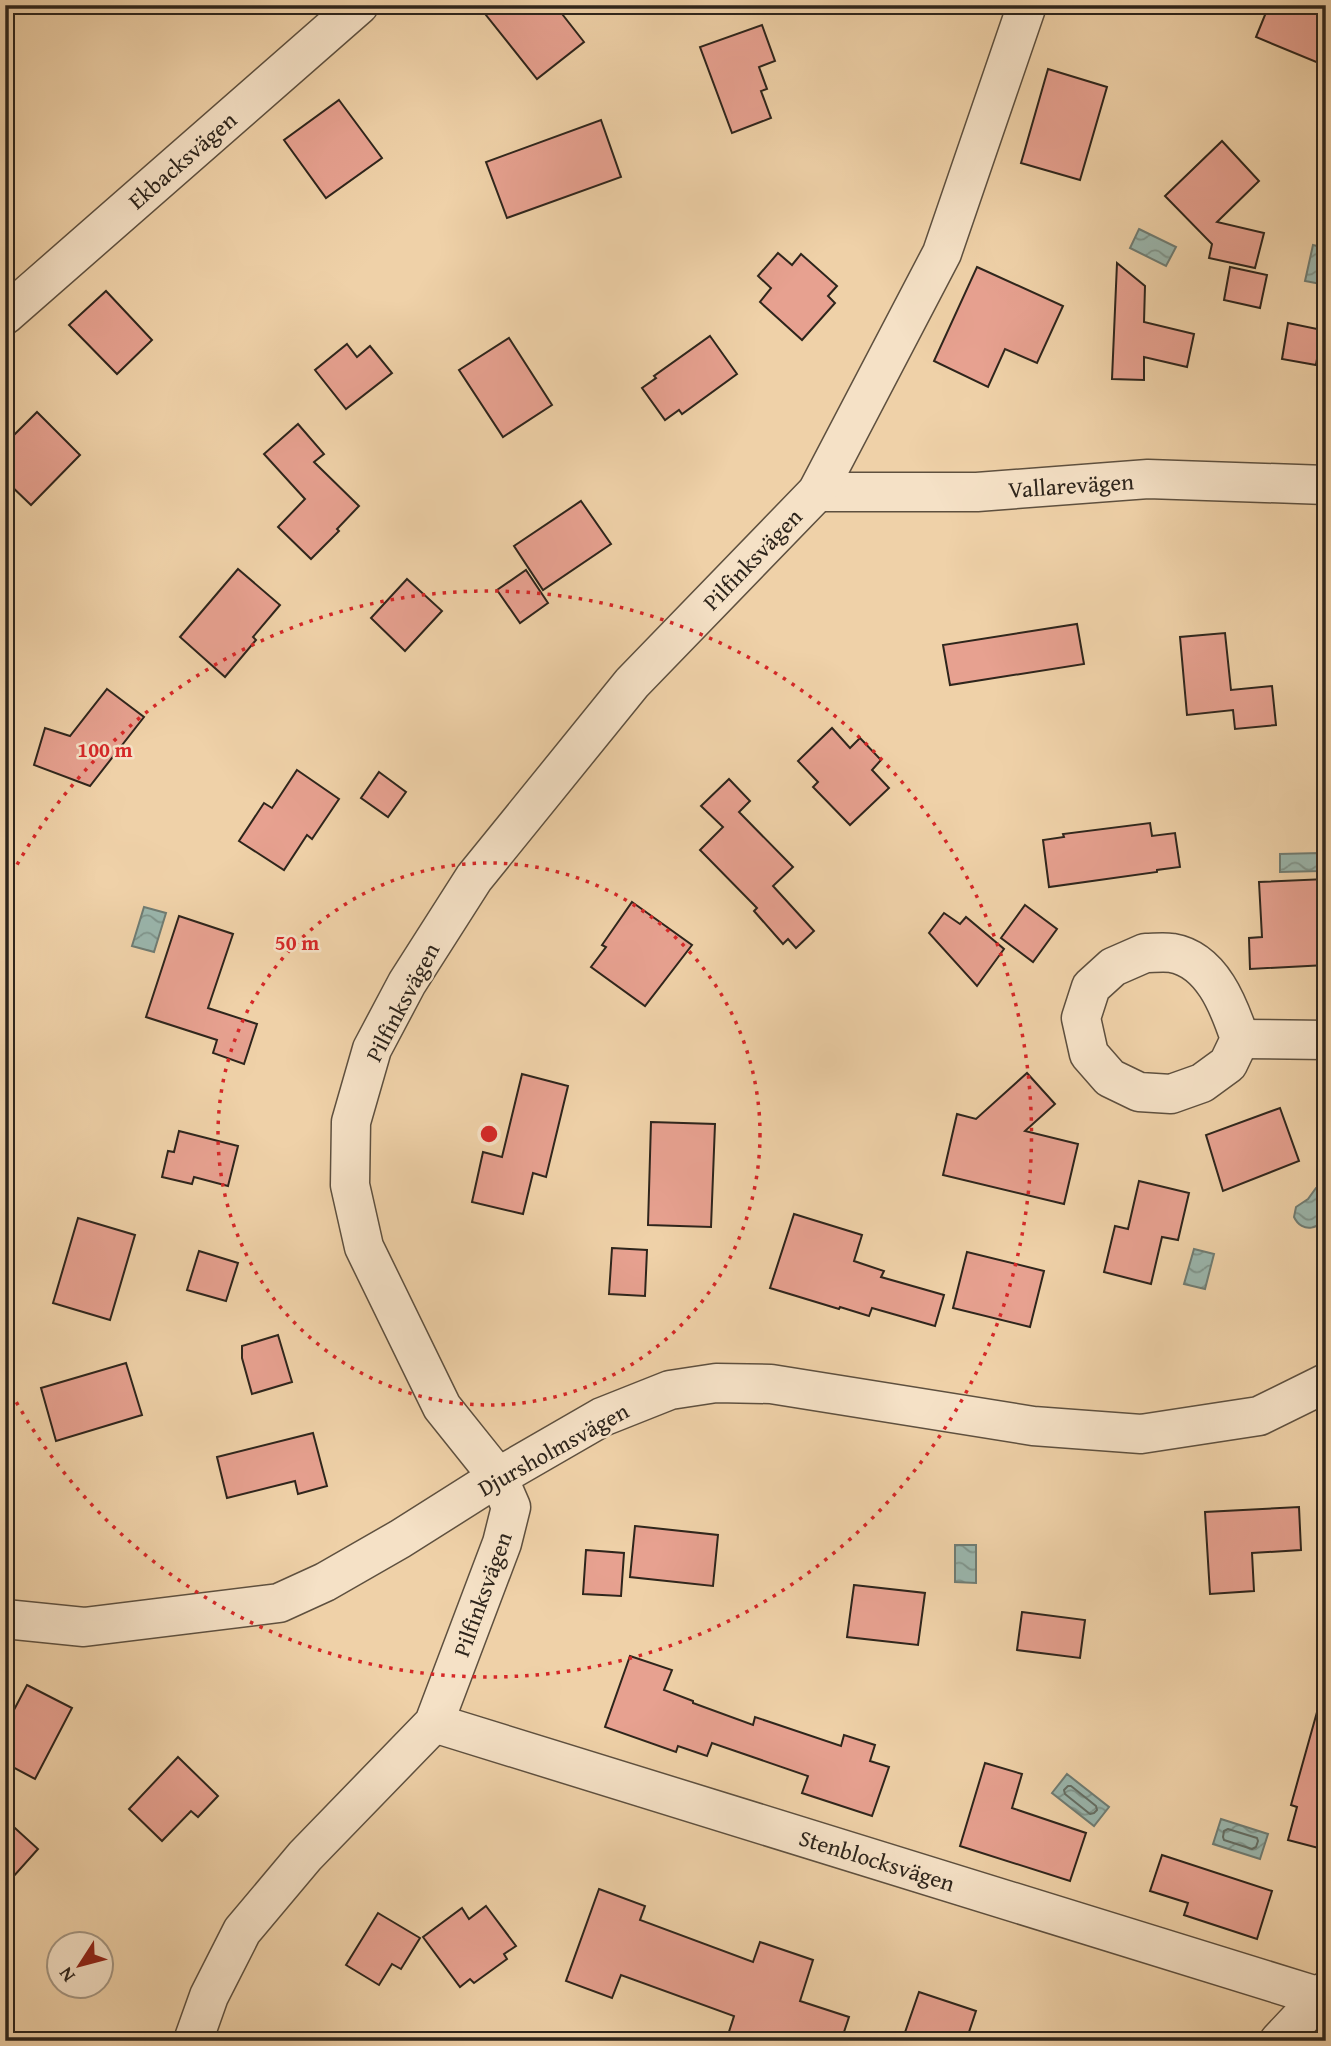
<svg xmlns="http://www.w3.org/2000/svg" width="1331" height="2046" viewBox="0 0 1331 2046" font-family="'Gentium Book Plus',serif">
<style>
.water{fill:url(#water-waves);stroke:#6f7c73;stroke-width:2}
.lines{fill:none;stroke-linecap:round;stroke-linejoin:round}
.shore{stroke:#646e64;stroke-width:2}
.building{fill:#e7a190;stroke:#2e251c;stroke-width:2}
.minor-casing{stroke:#5e503f;stroke-width:41}
.tertiary-casing{stroke:#5e503f;stroke-width:41}
.minor{stroke:#f5e1c6;stroke-width:38}
.tertiary{stroke:#f5e1c6;stroke-width:38}
.ring{fill:none;stroke:#d62828;stroke-width:3.5;stroke-dasharray:3.5 7}
.labels{text-anchor:middle;dominant-baseline:central;stroke-width:5;stroke-linejoin:round;paint-order:stroke}
.street-label{font-size:23px;fill:#2e251c;stroke:#f5e1c6}
.centre{fill:#d62828;stroke:#f5e1c6;stroke-width:3.5}
.ring-label{font-size:21px;text-anchor:middle;font-weight:bold;fill:#d62828;stroke:#f5e1c6;stroke-width:5;stroke-linejoin:round;paint-order:stroke}
</style>
<defs>
<pattern id="water-waves" width="16" height="10" patternUnits="userSpaceOnUse" patternTransform="scale(1.75)"><rect width="16" height="10" fill="#9ab6ad"/><path d="M0 5q4-4 8 0t8 0" fill="none" stroke="#7e948c"/></pattern>
</defs>
<rect width="100%" height="100%" fill="#efd1a8"/>
<filter id="stains"><feTurbulence type="fractalNoise" baseFrequency=".00286" numOctaves="4"/><feColorMatrix values="0 0 0 0 .2 0 0 0 0 .09 0 0 0 0 .02 0 0 0 .5 -.17"/></filter>
<radialGradient id="worn" r=".72"><stop offset=".6" stop-color="#630" stop-opacity="0"/><stop offset="1" stop-color="#630" stop-opacity=".3"/></radialGradient>
<g class="water">
<path d="M1139,229l37,18 -10,19 -36,-18z"/>
<path d="M1313,245l13,3v37l-21,-4z"/>
<path d="M1319,853l1,18 -40,1v-18z"/>
<path d="M144,907l22,6 -12,39 -22,-6z"/>
<path d="M1324,1184c2,6 3,20 2,28 -4,18 -24,22 -32,5l2,-10 12,-8 8,-11z"/>
<path d="M1194,1249l20,5 -9,35 -21,-5z"/>
<path d="M955,1545h21v38l-21,-1z"/>
<path d="M1067,1774l42,33 -15,19 -42,-33z"/>
<path d="M1221,1819l47,15 -8,25 -47,-15z"/>
</g>
<g class="lines">
<g class="shore">
<path d="M1068,1786h3l25,20 1,4 -3,3 -4,1 -25,-20 -1,-4z"/>
<path d="M1228,1829l29,9 1,3 -2,6 -4,2 -28,-9 -1,-3 1,-6z"/>
</g>
</g>
<g class="building">
<path d="M478,5h77l29,37 -47,37z"/>
<path d="M1269,5h57v61l-70,-29z"/>
<path d="M762,25l13,36 -16,6 8,22 -6,2 10,27 -39,15 -32,-86z"/>
<path d="M1048,69l59,18 -27,93 -59,-17z"/>
<path d="M339,100l43,58 -56,40 -42,-58z"/>
<path d="M601,120l20,57 -114,41 -21,-56z"/>
<path d="M1222,141l37,40 -42,41 47,11 -9,35 -46,-10 3,-14 -47,-48z"/>
<path d="M778,253l14,12 9,-11 36,32 -9,10 7,7 -33,37 -42,-38 11,-14 -13,-12z"/>
<path d="M1117,263l28,23 -1,36 50,12 -7,33 -43,-10v23l-32,-1z"/>
<path d="M977,267l86,39 -26,57 -32,-14 -17,38 -54,-26z"/>
<path d="M1230,267l37,8 -7,33 -36,-8z"/>
<path d="M106,291l46,49 -35,34 -48,-49z"/>
<path d="M1288,323l34,7 -6,35 -34,-6z"/>
<path d="M710,336l27,38 -55,40 -3,-4 -14,10 -23,-32 14,-10 -2,-2z"/>
<path d="M509,338l43,67 -49,32 -44,-67z"/>
<path d="M347,344l10,13 13,-11 22,27 -46,36 -31,-39z"/>
<path d="M37,412l43,43 -49,50 -26,-25v-36z"/>
<path d="M298,424l26,30 -10,8 45,44 -22,23 2,2 -28,28 -33,-32 27,-28 -41,-45z"/>
<path d="M581,501l30,43 -68,46 -29,-44z"/>
<path d="M238,569l42,36 -27,32 3,3 -31,37 -45,-40z"/>
<path d="M526,570l22,33 -28,20 -23,-33z"/>
<path d="M407,579l35,32 -37,40 -34,-33z"/>
<path d="M1077,624l7,40 -134,21 -7,-40z"/>
<path d="M1225,633l6,57 41,-4 4,39 -41,4 -2,-19 -46,5 -7,-78z"/>
<path d="M107,689l37,28 -54,69 -56,-21 11,-37 25,8z"/>
<path d="M832,728l18,20 10,-10 21,22 -9,10 17,18 -39,37 -37,-38 5,-5 -20,-21z"/>
<path d="M297,770l42,29 -27,40 -5,-4 -23,35 -45,-29 25,-38 8,5z"/>
<path d="M379,772l27,20 -18,25 -27,-19z"/>
<path d="M729,779l21,22 -11,11 54,55 -20,19 41,45 -18,17 -8,-9 -5,5 -29,-33 3,-3 -57,-58 23,-23 -22,-21z"/>
<path d="M1150,823l2,13 23,-3 5,34 -23,3v2l-108,15 -6,-47 21,-3 -1,-3z"/>
<path d="M1326,879v86l-76,4 -1,-31 13,-1 -3,-55z"/>
<path d="M632,902l60,43 -47,61 -54,-39 15,-20 -4,-2z"/>
<path d="M1025,905l32,24 -24,33 -32,-24z"/>
<path d="M944,913l16,11 6,-7 38,32 -27,37 -48,-53z"/>
<path d="M179,916l54,18 -25,74 49,16 -13,40 -31,-11 4,-13 -71,-23z"/>
<path d="M1027,1073l28,31 -30,27 53,13 -14,60 -121,-29 14,-61 19,5z"/>
<path d="M522,1074l46,12 -22,91 -13,-4 -10,41 -51,-12 11,-50 19,5z"/>
<path d="M1280,1108l19,53 -76,30 -17,-56z"/>
<path d="M651,1122l64,2 -4,103 -63,-2z"/>
<path d="M179,1131l59,15 -10,40 -34,-9 -2,7 -30,-7 6,-26 6,1z"/>
<path d="M1139,1181l50,12 -11,47 -16,-3 -11,47 -47,-12 11,-46 13,3z"/>
<path d="M794,1214l68,21 -8,26 30,10 -3,6 63,18 -9,31 -63,-18 -3,8 -29,-9 -1,2 -69,-21z"/>
<path d="M78,1218l57,17 -25,85 -57,-17z"/>
<path d="M612,1248l35,2 -2,46 -36,-2z"/>
<path d="M199,1251l39,12 -12,38 -39,-11z"/>
<path d="M967,1252l77,19 -14,56 -77,-19z"/>
<path d="M278,1335l14,47 -40,12 -10,-36v-12z"/>
<path d="M126,1363l16,52 -86,26 -15,-53z"/>
<path d="M313,1433l14,53 -29,8 -3,-13 -68,17 -10,-41z"/>
<path d="M1299,1507l2,43 -49,3 2,38 -44,3 -5,-82z"/>
<path d="M635,1526l83,9 -5,51 -83,-9z"/>
<path d="M586,1550l38,3 -3,43 -38,-2z"/>
<path d="M854,1585l71,8 -7,52 -71,-8z"/>
<path d="M1022,1612l63,8 -5,38 -63,-8z"/>
<path d="M630,1656l42,14 -8,20 29,11v2l60,22 2,-8 86,29 3,-11 31,10 -5,16 19,6 -17,49 -70,-23 6,-17 -96,-33 -5,13 -29,-10 -2,6 -71,-25z"/>
<path d="M27,1685l45,23 -37,71 -30,-16v-36z"/>
<path d="M1317,1712l9,1v137l-38,-10 9,-33 -6,-2z"/>
<path d="M178,1757l40,39 -20,21 -7,-6 -29,30 -33,-32z"/>
<path d="M985,1763l37,11 -10,34 74,25 -16,48 -110,-35z"/>
<path d="M5,1819l33,30 -33,37z"/>
<path d="M1162,1855l110,36 -15,48 -73,-24 4,-12 -38,-12z"/>
<path d="M599,1889l46,17 -5,14 113,42 7,-20 53,18 -13,41 49,16 -8,24h-115l8,-25 -113,-41 -9,23 -46,-17z"/>
<path d="M486,1906l30,40 -12,8 3,5 -33,24 -4,-4 -10,8 -37,-50 39,-29 7,11z"/>
<path d="M378,1913l42,25 -19,31 -9,-5 -13,21 -33,-20z"/>
<path d="M919,1992l57,19 -10,30h-64z"/>
</g>
<g class="lines">
<defs>
<g id="minor">
<path d="M5,315l354,-310"/>
<path d="M817,492h160l171,-13 178,6"/>
<path d="M1145,953c8,0 19,-1 27,0 40,7 57,53 68,86l-12,25 -26,19 -31,11 -32,-2 -29,-14 -21,-24 -8,-36 10,-31 22,-20z"/>
<path d="M1240,1039l86,1"/>
<path d="M434,1723l886,274"/>
<path d="M193,2041l16,-45 33,-65 63,-75 129,-133 68,-180 9,-36 -13,-30 -56,-70 -78,-160 -14,-62 1,-63 21,-73 35,-66 67,-105 158,-195 185,-191 125,-239 85,-248"/>
<path d="M1279,2041l47,-50"/>
</g>
<path id="tertiary" d="M5,1619l79,8 195,-24 46,-21 75,-43 98,-62 104,-60 68,-27 46,-7 55,1 262,42 108,8 118,-18 67,-33"/>
</defs>
<use href="#minor" class="minor-casing"/>
<use href="#tertiary" class="tertiary-casing"/>
<use href="#minor" class="minor"/>
<use href="#tertiary" class="tertiary"/>
</g>
<g class="ring">
<circle cx="489" cy="1134" r="271"/>
<path d="M7 883A543 543 0 1 1 7 1385"/>
</g>
<g class="labels">
<g class="street-label">
<text transform="translate(182 160) rotate(-41)">Ekbacksvägen</text>
<text transform="translate(1071 485) rotate(-4)">Vallarevägen</text>
<text transform="translate(752 559) rotate(-46)">Pilfinksvägen</text>
<text transform="translate(402 1002) rotate(-62)">Pilfinksvägen</text>
<text transform="translate(553 1449) rotate(-29)">Djursholmsvägen</text>
<text transform="translate(482 1594) rotate(-70)">Pilfinksvägen</text>
<text transform="translate(877 1860) rotate(17)">Stenblocksvägen</text>
</g>
</g>
<circle cx="489" cy="1134" r="10" class="centre"/>
<g class="ring-label">
<text x="105" y="757">100 m</text>
<text x="297" y="950">50 m</text>
</g>
<rect width="1331" height="2046" fill="none" stroke="#efd1a8" stroke-width="28"/>
<rect x="7" y="7" width="1317" height="2032" fill="none" stroke="#2e251c" stroke-width="3.5"/>
<rect x="14" y="14" width="1303" height="2018" fill="none" stroke="#2e251c" stroke-width="2"/>
<g transform="translate(80 1965) rotate(234)"><circle r="33" fill="#f5e1c6" stroke="#a59682" stroke-width="2"/>
<path d="M0-5L12 26L0 18L-12 26Z" fill="#8f2418"/>
<text y="-10" font-size="19" font-weight="bold" text-anchor="middle" fill="#2e251c">N</text>
</g>
<rect width="100%" height="100%" filter="url(#stains)"/>
<rect width="100%" height="100%" fill="url(#worn)"/>
</svg>
